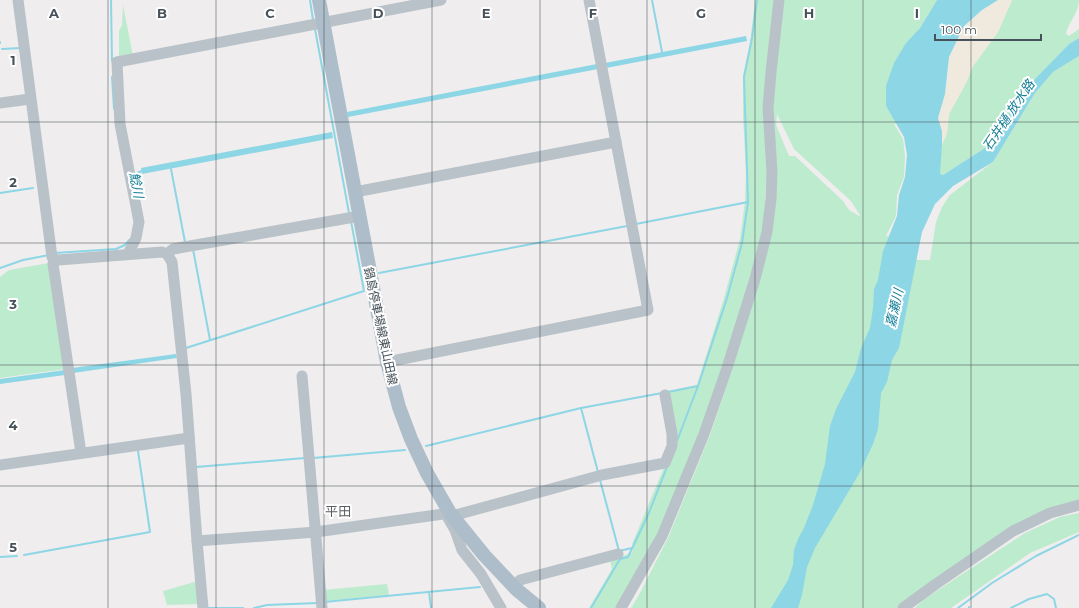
<svg xmlns="http://www.w3.org/2000/svg" width="1079" height="608" viewBox="0 0 1079 608" font-family="Montserrat,'Noto Sans JP',sans-serif">
<style>
.green{fill:#bdebcd;fill-rule:evenodd}
.sand{fill:#f0eade}
.water{fill:#8dd6e5}
.lines{fill:none;stroke-linecap:round;stroke-linejoin:round}
.stream{stroke:#8dd6e5;stroke-width:2}
.minor{stroke:#b9c2c9;stroke-width:11}
.major{stroke:#aebdca;stroke-width:14}
.grid{fill:none;stroke:#465159;stroke-width:1;stroke-opacity:0.55}
.labels{text-anchor:middle;dominant-baseline:central;stroke-width:4;stroke-linejoin:round;paint-order:stroke}
.street-label{font-size:12px;fill:#465159;stroke:#fff}
.water-label{font-size:13px;font-style:italic;fill:#157f96;stroke:#fff}
.neighbourhood-label{font-size:13px;fill:#5a5e61;stroke:#fff}
.grid-label{font-size:13px;text-anchor:middle;font-weight:bold;fill:#465159;stroke:#fff;stroke-width:4;stroke-linejoin:round;paint-order:stroke}
</style>
<rect width="100%" height="100%" fill="#efeded"/>
<g class="green">
<path d="M755,0h182l-17,28 -14,15 -20,63 11,18h-3l9,15 2,17 -1,21 -7,18 -1,21 -10,20h3l-6,15 32,9h15l6,-38 6,-15 8,-12 43,-33 42,-69 18,-21 26,-16v447l-124,62 -58,43h-266l9,-15 28,-55 42,-103 22,-65 28,-92 17,-96v-23l-11,23 -2,39 -12,54 -51,157 -39,95 -46,81h-27l23,-39 -2,-9 22,-7 2,-7 -2,-2 43,-103 -8,-50 30,-6 27,-87 16,-59 5,-38 1,-28 -3,-58v-39l7,-32zM777,114l17,35 57,52 10,16 -12,-7 -6,-9 -48,-45h-6l-13,-31z"/>
<path d="M1012,0h67c0,13 -11,22 -13,34l3,2 10,-7v9l-10,6 -36,37 -19,25 -20,31 -9,11 -42,27 -4,-1 3,-29 5,-12 2,-19 17,-31 7,-17 25,-34z"/>
<path d="M123,5l10,51 -14,3v-28l3,-6z"/>
<path d="M49,263l16,106 -65,9v-101l9,-7z"/>
<path d="M1079,513v19l-49,21 -79,55h-36l8,-8 102,-67 35,-16z"/>
<path d="M198,581l2,23 -33,1 -4,-14z"/>
<path d="M387,584l2,11 -65,6 -1,-11z"/>
</g>
<path class="sand" d="M998,0h14l-14,32 -25,34 -7,17 -17,31 -2,19 -5,12v-14l-4,-13 7,-24 4,-37 15,-31 18,-16z"/>
<g class="water">
<path d="M937,0h61l-16,10 -18,16 -15,31 -4,37 -7,24 4,13v14l-2,29 3,1 42,-27 9,-11 20,-31 19,-25 36,-37 10,-6v18l-26,16 -18,21 -42,69 -40,24 -18,18 -13,28 -23,116 -7,12 -5,22 -6,11 -3,36 -5,15 -14,30 -44,74 -8,19 -5,28 -4,13h-27l17,-28 5,-15 1,-15 4,-11 6,-11 9,-23 12,-41 5,-38 6,-17 19,-37 6,-24 9,-20 3,-20 1,-19 4,-9 5,-29 14,-35 2,-21 6,-18 2,-22 -3,-18 -18,-31v-20l8,-23 12,-20 14,-15z"/>
<path d="M746,36l1,5 -141,27 -1,-5z"/>
<path d="M597,64l1,5 -250,48 -1,-5z"/>
<path d="M332,132l1,6 -191,36 -1,-6z"/>
<path d="M176,354l1,4 -104,15 -1,-5z"/>
<path d="M65,370v5l-65,9v-5z"/>
</g>
<g class="lines">
<g class="stream">
<path d="M111,0l1,61"/>
<path d="M310,0l3,20"/>
<path d="M652,0l10,52"/>
<path d="M315,29l34,184"/>
<path d="M0,42v1"/>
<path d="M2,49l18,-1"/>
<path d="M112,77l2,32"/>
<path d="M171,169l14,73"/>
<path d="M134,174l8,-3"/>
<path d="M0,193l33,-5"/>
<path d="M636,224l112,-22"/>
<path d="M193,249l17,91"/>
<path d="M55,253l61,-4 9,-4 4,-5"/>
<path d="M0,268l23,-8 26,-5"/>
<path d="M379,273l248,-47"/>
<path d="M186,350v-2l178,-57 -13,-70"/>
<path d="M668,392l30,-6"/>
<path d="M581,408l17,64"/>
<path d="M677,441l21,-55 29,-88 15,-55 6,-41 -4,-125 8,-39 5,-38"/>
<path d="M426,446l155,-38 81,-15"/>
<path d="M313,458l92,-8"/>
<path d="M196,467l109,-9"/>
<path d="M600,480l19,71"/>
<path d="M619,551l13,-3"/>
<path d="M24,555l126,-23 -12,-81"/>
<path d="M0,557l17,-1"/>
<path d="M429,592l2,16"/>
<path d="M324,602l156,-15"/>
<path d="M969,607v1"/>
<path d="M207,608h36"/>
<path d="M254,608l13,-3 50,-2"/>
<path d="M591,608l29,-49 8,-2 20,-42 19,-48"/>
<path d="M958,608l34,-25 44,-27 43,-21"/>
<path d="M1011,608l18,-9 18,-5 7,5 2,9"/>
</g>
<g class="minor">
<path d="M18,0l34,257 2,2 4,1 104,-8 5,2 5,8 14,132 11,147 6,67"/>
<path d="M0,103l30,-4"/>
<path d="M355,192l261,-50"/>
<path d="M128,254l8,-16 3,-16 -19,-98 -3,-62 324,-62"/>
<path d="M167,254l6,-5 187,-33"/>
<path d="M54,259l-1,5 28,189"/>
<path d="M387,362l261,-52 -59,-310"/>
<path d="M302,376l20,232"/>
<path d="M0,465l189,-27"/>
<path d="M452,516l150,-41 63,-12 7,-17v-12l-7,-39"/>
<path d="M448,518l7,12 7,20 19,24 20,34"/>
<path d="M197,541l119,-9 134,-19"/>
<path d="M520,580l98,-26"/>
<path d="M621,608l41,-72 42,-102 23,-66 28,-89 12,-47 4,-33 1,-27 -4,-64 3,-36 8,-72"/>
<path d="M903,608l33,-24 77,-53 37,-18 29,-8"/>
</g>
<path class="major" d="M319,0l68,362 12,45 12,32 16,34 23,40 34,42 32,34 23,19"/>
</g>
<path class="grid" d="M108,0v608M216,0v608M324,0v608M432,0v608M540,0v608M647,0v608M755,0v608M863,0v608M971,0v608M0,122h1079M0,243h1079M0,365h1079M0,486h1079"/>
<g class="labels">
<g class="street-label">
<text transform="translate(381 326) rotate(78)">鍋島停車場線東山田線</text>
</g>
<g class="water-label">
<text transform="translate(1008 115) rotate(-56)">石井樋 放水路</text>
<text transform="translate(137 185) rotate(79)">鯰川</text>
<text transform="translate(894 308) rotate(-77)">嘉瀬川</text>
</g>
<g class="neighbourhood-label">
<text x="338" y="511">平田</text>
</g>
</g>
<g class="grid-label">
<text x="54" y="18">A</text>
<text x="162" y="18">B</text>
<text x="270" y="18">C</text>
<text x="378" y="18">D</text>
<text x="486" y="18">E</text>
<text x="593" y="18">F</text>
<text x="701" y="18">G</text>
<text x="809" y="18">H</text>
<text x="917" y="18">I</text>
<text x="13" y="65">1</text>
<text x="13" y="187">2</text>
<text x="13" y="309">3</text>
<text x="13" y="430">4</text>
<text x="13" y="552">5</text>
</g>
<path d="M935 34v6h106v-6" fill="none" stroke="#465159" stroke-width="2"/>
<text x="941" y="34" font-size="12" fill="#465159" stroke="#ffffff" stroke-width="3" paint-order="stroke">100 m</text>
</svg>
